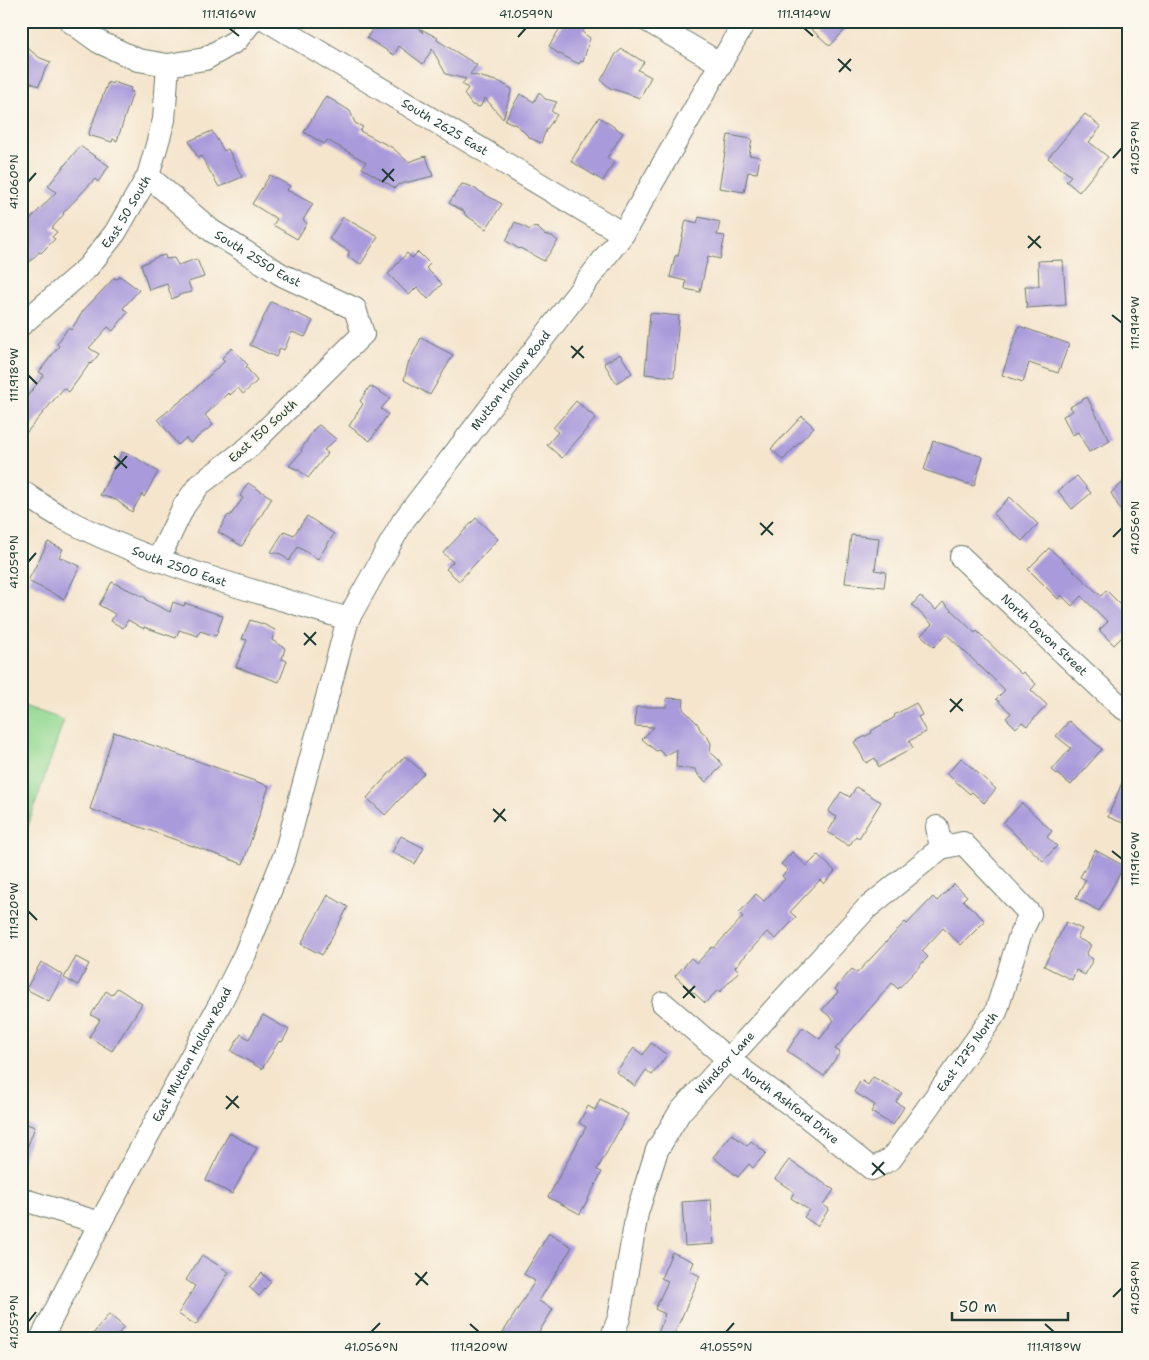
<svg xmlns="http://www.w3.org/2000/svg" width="1149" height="1360" viewBox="0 0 1149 1360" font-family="'Shantell Sans',sans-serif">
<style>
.green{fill:#93d891;stroke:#598a62}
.building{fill:#a99adb}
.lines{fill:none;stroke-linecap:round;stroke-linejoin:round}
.minor-casing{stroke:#6a786a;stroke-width:24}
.minor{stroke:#fff;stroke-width:22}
.ticks{fill:none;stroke:#1f3d34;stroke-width:2}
.labels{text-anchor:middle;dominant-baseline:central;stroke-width:4;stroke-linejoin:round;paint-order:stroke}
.street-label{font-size:12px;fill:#1f3d34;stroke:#fbf7ec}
.neatline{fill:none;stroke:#1f3d34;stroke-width:2}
.ticks-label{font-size:12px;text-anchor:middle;fill:#1f3d34}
</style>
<rect width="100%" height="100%" fill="#fbf7ec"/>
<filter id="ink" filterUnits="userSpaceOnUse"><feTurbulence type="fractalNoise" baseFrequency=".02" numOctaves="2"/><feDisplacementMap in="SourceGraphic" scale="10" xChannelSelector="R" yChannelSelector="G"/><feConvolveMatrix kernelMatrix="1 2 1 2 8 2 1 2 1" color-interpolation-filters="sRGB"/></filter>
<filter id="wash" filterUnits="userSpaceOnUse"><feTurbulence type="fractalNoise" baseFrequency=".0096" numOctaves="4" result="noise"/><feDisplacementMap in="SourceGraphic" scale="20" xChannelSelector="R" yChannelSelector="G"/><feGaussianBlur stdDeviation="1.12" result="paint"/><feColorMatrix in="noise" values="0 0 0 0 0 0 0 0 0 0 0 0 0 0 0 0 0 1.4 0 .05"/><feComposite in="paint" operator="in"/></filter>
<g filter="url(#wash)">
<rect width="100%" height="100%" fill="#f5e5cd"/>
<path class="green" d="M21,705l43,15 -43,126z"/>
<g id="blocks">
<g class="building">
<path d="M377,21l36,1 10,11 -2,-4 17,9 -1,2 40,25 -7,9 30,8 12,7 -9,30 -18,-21 -5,9 -8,-2 -8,-11 4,-6 -6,-4 4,-5 -20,-5 -14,-25 -9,15 -24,-18 -5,9 -27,-17z"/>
<path d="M566,21h11l9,6 -4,5 8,6 -7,24 -2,-1 -2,3 -23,-12 -7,-6 13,-21z"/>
<path d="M818,21h35l-23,25 -19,-17z"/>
<path d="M21,43l19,15 11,4 -7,10 -5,14 -18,-7z"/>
<path d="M622,49l22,13 -6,8 13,7 -11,21 -30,-10 -9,-8 15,-26z"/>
<path d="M108,82l4,2 1,-2 18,6 -1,3 3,1 -16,49 -4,-2 -1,3 -24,-7z"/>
<path d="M539,92l6,7 12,3 -6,9 6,4 -11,15 -5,13 -11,-5 -12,-12 -13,-6 15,-26 14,8z"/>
<path d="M326,96l24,15 5,12 8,4 -3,4 33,17 15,14 18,-6 7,20 -36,9 -2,3 -33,-20 4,-6 -39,-22 -3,4 -20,-12z"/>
<path d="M1085,114l16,13 -12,15 19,15 -29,35 -13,-11 5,-5 -23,-18z"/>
<path d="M599,117l24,16 -16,25 7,4 -11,19 -32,-20z"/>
<path d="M212,131l12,20 4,-2 14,28 -23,10 -18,-31 -3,2 -9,-17z"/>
<path d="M728,135l24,4 -3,16 11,2 -3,16 -9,-1 -4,20 -25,-4z"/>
<path d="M80,146l29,20 -11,16 -3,-3 -32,34 1,1 -12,14 5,4 -5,5 3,2 -14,14 -2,-1 -18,19v-42l35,-37 -8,-6z"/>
<path d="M270,175l20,11 -3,4 26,14 -10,16 4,3 -10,16 -24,-14 4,-6 -25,-15z"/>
<path d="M462,184l8,2 32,18 -16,25 -22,-15 1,-2 -16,-9z"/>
<path d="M343,217l35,20 -17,27 -13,-7 1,-6 -20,-12z"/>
<path d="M699,217l21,5 -3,13 8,1 -5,23 -12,-3 -8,36 -15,-3 1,-8 -16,-4 5,-21h3l8,-36 11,3z"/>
<path d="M515,222l15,8 2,-3 6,1 6,6 8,2 6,5 -14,20 -24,-13 -1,1 -13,-8z"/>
<path d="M418,252l12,12 -4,4 16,16 -14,15 -11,-12 -8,8 -21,-21 19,-21 5,5z"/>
<path d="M165,255l1,4 8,-1 4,7 19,-6 7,18 -16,5 4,10 -10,2 -10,5 -5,-15 -18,6 -8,-25 16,-8z"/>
<path d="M1063,260l3,45 -39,3 -2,-22h14l-1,-25z"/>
<path d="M120,276l19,14 -16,18 5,4 -15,19 -5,-4 -19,21 10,6 -8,10 -1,-1 -21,29 -5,-4 -43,51v-35l23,-29 -5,-3 20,-26 -2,-2 11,-16 3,2 12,-19 31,-33 4,1z"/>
<path d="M271,302l42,19 -8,16 -13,-5 -8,18 -4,-2 -4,9 -26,-12z"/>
<path d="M650,313l29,3 -5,61 -29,-3z"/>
<path d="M1019,326l50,18 -11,29 -29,-10 -6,19 -21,-7z"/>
<path d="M421,338l32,17 -23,40 -26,-15 4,-16z"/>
<path d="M232,348l16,17 -2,2 11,14 -14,13 -5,-6 -8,7 -2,-2 -23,22 8,10 -23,18 -4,-5 -8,7 -20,-26 30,-24 37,-34 -3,-3z"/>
<path d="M620,354l12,19 -16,10 -12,-20z"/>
<path d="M370,386l20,12 -9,11 7,5 -18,27 -21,-15 14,-22 -3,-3z"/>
<path d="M1087,397l23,44 -21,11 -11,-20 -6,3 -9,-19 10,-5 -3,-4z"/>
<path d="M576,401l20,17 -34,40 -15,-13 11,-13 -5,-4z"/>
<path d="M802,416l12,11 -31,33 -12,-11z"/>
<path d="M319,425l17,14 -12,11 4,3 -20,25 -9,-8 -10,-4 13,-15 -1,-1 13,-21z"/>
<path d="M933,441l50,16 -9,29 -50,-16z"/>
<path d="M122,452l13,5 23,15 -14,25 -2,-3 -10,18 -16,-12 -16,-5z"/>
<path d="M1077,476l14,17 -19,16 -14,-18z"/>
<path d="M1128,478v45l-17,-30z"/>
<path d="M248,483l24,15 -30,48 -24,-14 10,-17 2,1 13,-18 -3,-2z"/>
<path d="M1010,497l28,27 -16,17 -29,-27z"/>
<path d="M307,516l27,18 -16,25 -20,-12 -9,14 -8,-7 -10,-2 13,-21 10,4z"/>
<path d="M476,518l22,21 -39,42 -13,-12 7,-7 -10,-9z"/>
<path d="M851,535l28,3 -4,32 11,2 -2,15 -39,-4z"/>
<path d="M48,542l15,7 -4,8 21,9 -16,33 -36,-18z"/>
<path d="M1049,548l52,48 5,-6 22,22v19l-14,14 -15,-15 9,-8 -27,-26 -9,10 -11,-11 -3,4 -30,-30z"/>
<path d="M112,582l30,14 4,2v2l24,12 3,-10 11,4 1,-3 38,13 -7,20 -16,-5 -2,5 -19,-6 -3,8 -32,-11v2l-16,-9 -5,8 -12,-7 4,-7 -16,-9z"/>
<path d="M920,596l16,14 7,-8 32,31 2,-2 44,43 2,-2 13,12 -5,6 16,15 -20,21 -5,-4 -6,6 -10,-10 5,-5 -15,-14 9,-9 -59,-56 -12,13 -13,-12 11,-11 -20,-19z"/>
<path d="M250,620l13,4 12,6 -3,10 13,8 -3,11 5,2 -8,21 -43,-15 11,-27 -5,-1z"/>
<path d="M667,698l17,1 -1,10 14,14 4,8 6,5 4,7 -1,9 9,8 3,6 -16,16 -7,-6 -4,-7 -19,-2 1,-18 -12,7 -6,-6 -3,1 -14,-12 12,-12 -19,-1 1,-19h30z"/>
<path d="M916,703l6,12 -4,2 8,15 -17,9 4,7 -34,19 -4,-9 -9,5 -12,-21 18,-9 -1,-2 24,-14 -1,-2z"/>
<path d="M1069,721l33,28 -31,36 -19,-15 19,-22 -15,-12z"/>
<path d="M114,732l155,54 -26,78 -153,-55z"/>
<path d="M405,756l19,17 -39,42 -18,-17z"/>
<path d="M961,758l35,31 -12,14 -12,-11 -2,2 -23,-20z"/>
<path d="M1127,770h1v55l-20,-8z"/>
<path d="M856,787l25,15 -22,36 -3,-2 -7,10 -21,-14 9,-15 -9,-5 13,-20 9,5z"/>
<path d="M1022,803l30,28 -5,6 10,9 -14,15 -40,-38z"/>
<path d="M401,836l23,12 -9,16 -23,-12z"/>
<path d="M1095,850l29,16 -25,45 -23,-13 10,-18 -6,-3z"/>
<path d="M792,852l15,14 11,-11 17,16 -11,13 -4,-4 -30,32 6,5 -20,22 -9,-7 -32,35 4,4 -19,21 -2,-2 -13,13 -30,-27 16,-18 6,5 15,-16 2,1 29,-31 -4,-4 17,-19 8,7 21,-22 -3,-3 6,-6 -7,-6z"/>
<path d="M954,884l13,12 -4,4 22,21 -24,24 -18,-17 -21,23 6,6 -30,32 -6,-6 -57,66 5,3 -16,24 -37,-25 16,-24 17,12 14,-19 -12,-10 16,-18 -3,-3 17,-20 5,4 48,-51 2,2 26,-27 4,4z"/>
<path d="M328,895l20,12 -26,48 -21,-11z"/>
<path d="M1066,922l16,7 -5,9 14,7 -5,10 7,4 -8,16 -9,-5 -4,10 -28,-14z"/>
<path d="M76,957l13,7 -11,21 -14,-7z"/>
<path d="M41,962l22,13 -14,26 -23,-12z"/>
<path d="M117,988l25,16 -30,47 -23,-14 11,-17 -9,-5 15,-24 6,4z"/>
<path d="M263,1015l26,15 -7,12 -3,-1 -17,28 -31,-18 10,-17 8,5z"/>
<path d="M651,1043l16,12 -15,20 -6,-5 -11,16 -19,-14 18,-24 9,7z"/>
<path d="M873,1077l29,16 -6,9 8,5 -11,18 -22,-13 4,-7 -21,-13 7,-12 7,5z"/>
<path d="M600,1099l28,15 -31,56 5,2 -22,42 -32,-17 38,-70 -7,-4 9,-17 7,4z"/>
<path d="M21,1122l14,5 -13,34h-1z"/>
<path d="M229,1133l28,15 -25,46 -26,-14z"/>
<path d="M732,1134l15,12 4,-5 15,12 -13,15 -4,-4 -11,13 -25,-20z"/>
<path d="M789,1160l45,30 -11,15 6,4 -12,17 -13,-9 5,-7 -18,-12 3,-6 -19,-13z"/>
<path d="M711,1200l3,44 -29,2 -3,-44z"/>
<path d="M549,1233l23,14 -33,54 14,8 -14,23 -2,-1 -5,8h-33l36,-58 -11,-7z"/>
<path d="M672,1252l22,10 -4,9 10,5 -28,63h-16l9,-25 -10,-5 13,-28 -7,-3z"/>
<path d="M202,1255l27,17 -33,53 -18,-11 17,-28 -9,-6z"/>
<path d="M262,1273l9,9 -12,14 -10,-9z"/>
<path d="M109,1314l15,13 -10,12h-25z"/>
</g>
</g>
</g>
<g filter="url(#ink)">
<use href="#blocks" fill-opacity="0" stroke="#6a786a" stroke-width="1"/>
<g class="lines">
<defs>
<g id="minor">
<path d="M70,21l29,21 39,18 30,5 37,-6 31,-18 16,-20"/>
<path id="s1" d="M268,21l355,213"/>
<path d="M648,21l73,43"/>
<path id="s2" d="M148,176l64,55 70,44 73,34 8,25 -114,113 -50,38 -15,21 -26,54"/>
<path id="s3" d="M21,325l67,-58 27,-34 33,-57 16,-56 4,-55"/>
<path id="s4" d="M21,491c14,9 27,19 42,27 89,47 189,72 285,101"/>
<path id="s5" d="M961,557l159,149 8,5"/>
<path id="s6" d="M663,1003l66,57 73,53 70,56 19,-10 105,-147 24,-77 10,-21 -67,-71 -22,5 -4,-21"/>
<path d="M21,1199l79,24"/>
<path id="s7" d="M41,1339l59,-116 121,-221 24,-48 40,-100 63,-235 55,-98 220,-287 122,-213"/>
<path id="s8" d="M611,1339l8,-21 18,-105 20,-63 23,-38 186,-203 75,-61"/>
</g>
</defs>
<use href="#minor" class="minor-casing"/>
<use href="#minor" class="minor"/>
</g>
</g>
<path class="ticks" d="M229,28l10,8M804,28l9,8M518,37l8,-9M838,59l13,12M839,72l12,-13M1113,158l9,-10M382,169l12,12M28,182l8,-9M382,182l12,-13M1028,236l13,12M1028,248l12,-12M1112,315l10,8M571,346l13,12M572,358l11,-12M28,375l9,9M114,456l13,12M115,469l12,-13M760,523l13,12M761,535l12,-13M1113,537l9,-9M28,562l8,-9M304,633l12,12M304,645l12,-13M950,699l13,12M950,712l12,-13M493,809l13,12M494,822l11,-13M1112,851l10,8M28,911l9,9M683,986l12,12M683,998l12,-12M226,1096l13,12M226,1109l12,-13M872,1163l13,12M872,1175l12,-13M415,1273l13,12M416,1285l11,-13M1113,1297l9,-9M28,1322l8,-10M470,1324l9,8M1045,1324l9,8M371,1332l9,-9M726,1332l8,-9"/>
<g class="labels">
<g class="street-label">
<text stroke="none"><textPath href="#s1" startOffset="206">South 2625 East</textPath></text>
<text stroke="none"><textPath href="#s3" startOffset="156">East 50 South</textPath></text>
<text stroke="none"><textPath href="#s2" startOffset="138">South 2550 East</textPath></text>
<text stroke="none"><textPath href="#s7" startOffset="1076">Mutton Hollow Road</textPath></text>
<text transform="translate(263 431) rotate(-42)">East 150 South</text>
<text stroke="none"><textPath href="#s4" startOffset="176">South 2500 East</textPath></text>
<text stroke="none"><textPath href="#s5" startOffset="114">North Devon Street</textPath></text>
<text stroke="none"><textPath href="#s6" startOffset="420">East 1275 North</textPath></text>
<text stroke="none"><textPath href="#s7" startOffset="322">East Mutton Hollow Road</textPath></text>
<text stroke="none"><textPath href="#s8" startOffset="306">Windsor Lane</textPath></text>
<text stroke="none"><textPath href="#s6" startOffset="164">North Ashford Drive</textPath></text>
</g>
</g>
<rect width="1149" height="1360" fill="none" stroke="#fbf7ec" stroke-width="55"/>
<path d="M952 1312v8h116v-8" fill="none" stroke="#1f3d34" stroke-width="2.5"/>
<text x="959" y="1312" font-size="15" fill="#1f3d34" stroke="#fbf7ec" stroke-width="4" paint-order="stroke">50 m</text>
<rect x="28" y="28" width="1094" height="1304" class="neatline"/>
<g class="ticks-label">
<text x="229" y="18">111.916°W</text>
<text x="526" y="18">41.059°N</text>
<text x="804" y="18">111.914°W</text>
<text transform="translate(1135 148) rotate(-90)" y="4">41.057°N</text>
<text transform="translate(14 182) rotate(-90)" y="4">41.060°N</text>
<text transform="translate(1135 323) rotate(-90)" y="4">111.914°W</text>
<text transform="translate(14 375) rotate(-90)" y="4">111.918°W</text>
<text transform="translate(1135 528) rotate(-90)" y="4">41.056°N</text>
<text transform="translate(14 562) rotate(-90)" y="4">41.059°N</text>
<text transform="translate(1135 859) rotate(-90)" y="4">111.916°W</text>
<text transform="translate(14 911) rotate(-90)" y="4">111.920°W</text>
<text transform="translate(1135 1288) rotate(-90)" y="4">41.054°N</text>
<text transform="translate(14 1322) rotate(-90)" y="4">41.057°N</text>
<text x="371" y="1351">41.056°N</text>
<text x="479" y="1351">111.920°W</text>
<text x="726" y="1351">41.055°N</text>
<text x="1054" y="1351">111.918°W</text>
</g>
</svg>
